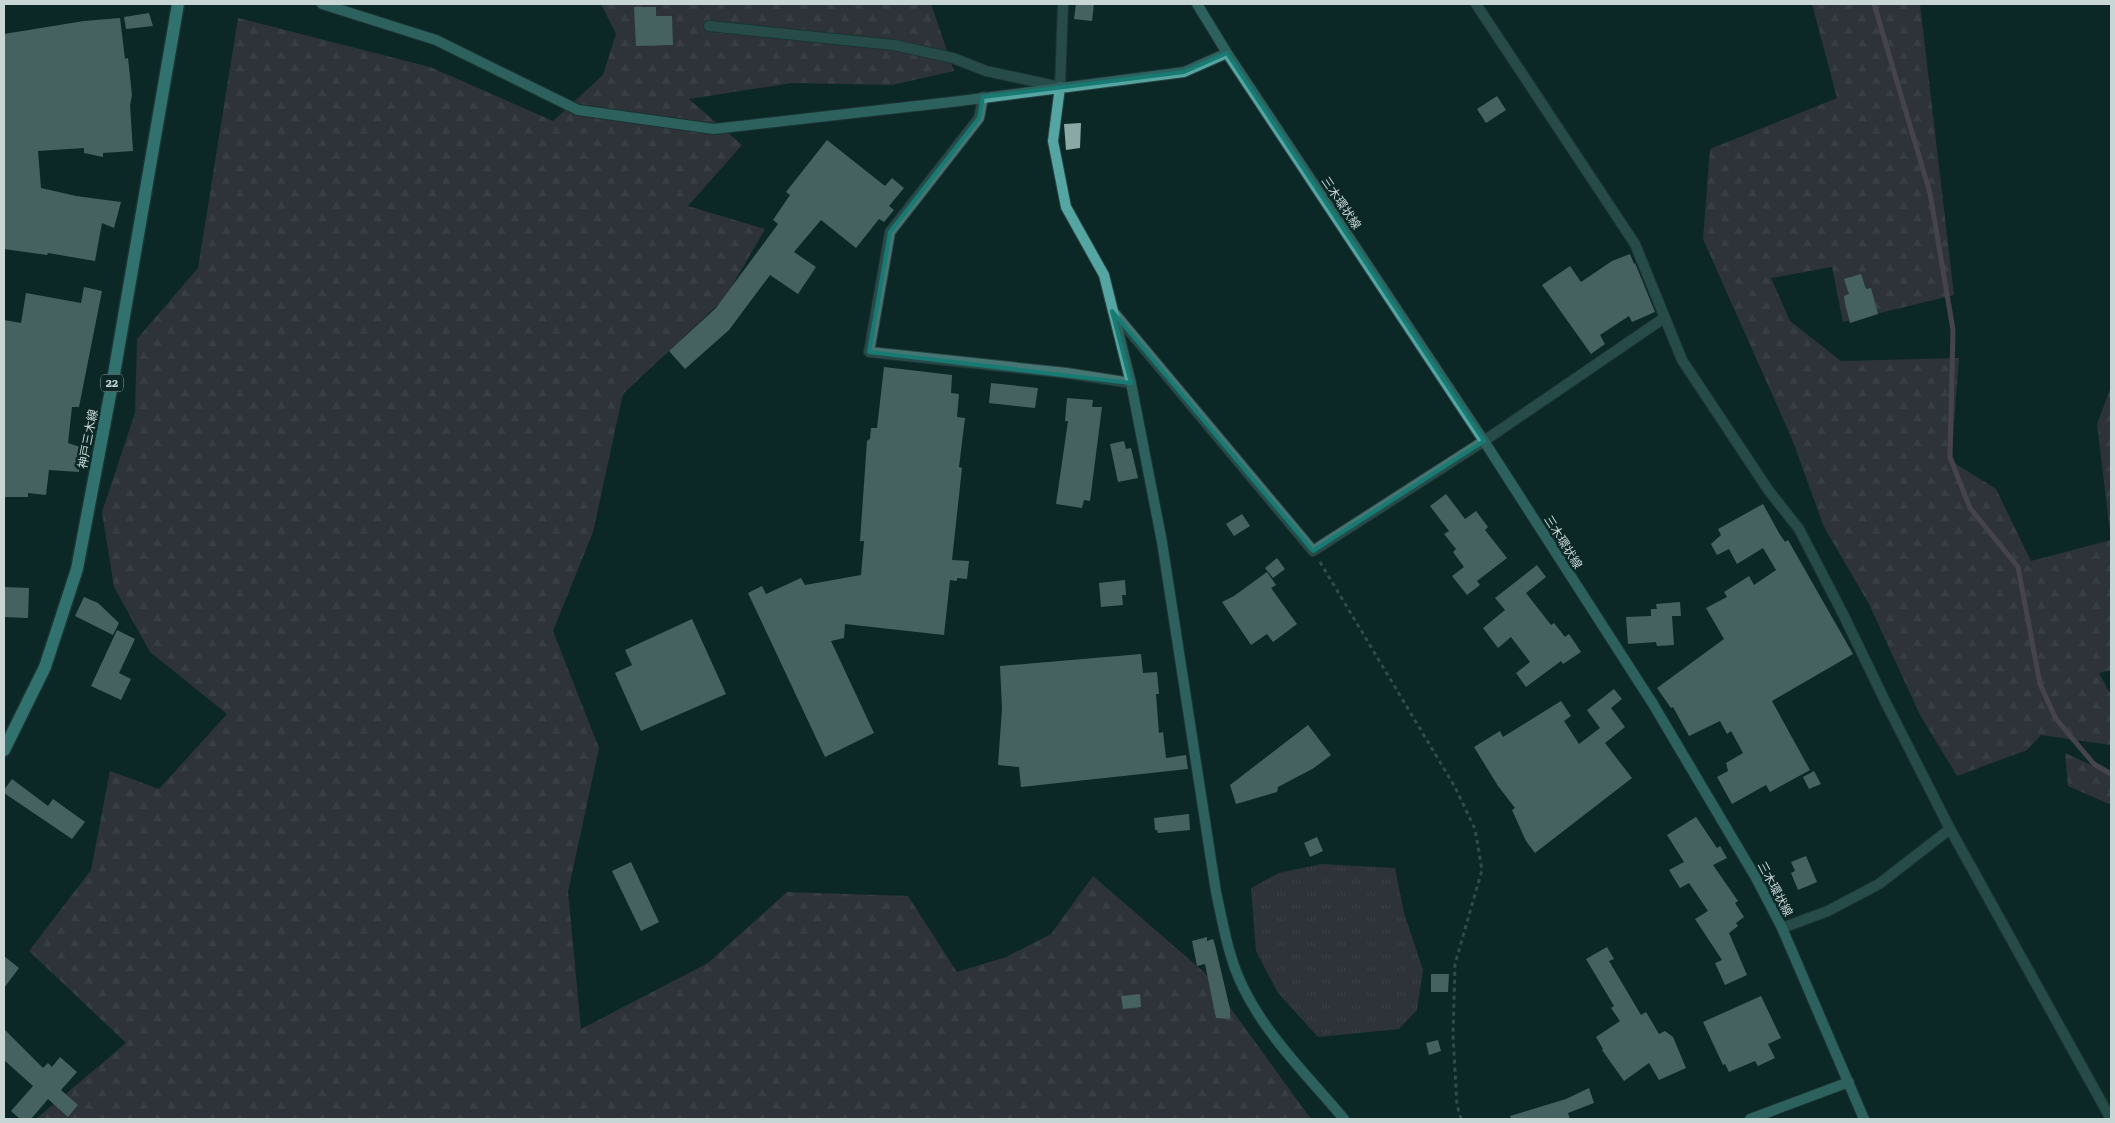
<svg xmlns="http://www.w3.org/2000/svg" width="2115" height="1123" viewBox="0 0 2115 1123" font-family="'Roboto Serif','Noto Sans JP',serif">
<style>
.forest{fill:url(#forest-firs)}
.park{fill:url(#park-tufts)}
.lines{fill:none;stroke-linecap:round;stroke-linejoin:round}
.stream{stroke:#89647b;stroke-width:5}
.building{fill:#8aa8a6}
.street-casing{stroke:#2a4442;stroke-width:12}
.secondary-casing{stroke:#2a4442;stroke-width:12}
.primary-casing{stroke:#2a4442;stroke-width:15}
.path{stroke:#607675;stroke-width:3;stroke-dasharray:4 4;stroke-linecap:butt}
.street{stroke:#467673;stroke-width:10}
.secondary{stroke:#55a6a2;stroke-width:10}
.primary{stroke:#5ecbc6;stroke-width:12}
.marked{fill:none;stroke:#187b73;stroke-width:4;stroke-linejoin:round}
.labels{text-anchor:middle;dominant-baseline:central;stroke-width:5;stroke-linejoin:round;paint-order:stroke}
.shield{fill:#0c2826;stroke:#90a2a1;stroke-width:1}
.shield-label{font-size:11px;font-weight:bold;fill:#c8d7d6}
.street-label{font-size:12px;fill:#c8d7d6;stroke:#0c2826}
</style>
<defs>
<pattern id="forest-firs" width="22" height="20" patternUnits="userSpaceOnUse" patternTransform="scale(1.25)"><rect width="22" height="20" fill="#56414e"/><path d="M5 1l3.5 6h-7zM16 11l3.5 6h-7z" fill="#6d5c67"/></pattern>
<pattern id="park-tufts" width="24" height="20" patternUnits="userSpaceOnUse" patternTransform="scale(1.25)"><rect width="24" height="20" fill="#56414e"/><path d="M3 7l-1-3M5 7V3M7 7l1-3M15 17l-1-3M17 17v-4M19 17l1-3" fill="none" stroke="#6d5c67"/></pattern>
</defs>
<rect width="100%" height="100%" fill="#0c2826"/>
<!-- forest -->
<path class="forest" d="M601 4H931L954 71 892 85 792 83 689 99 742 145 688 206 765 229 725 298 623 394 593 532 553 631 599 748 568 892 581 1029 708 963 787 892 908 896 957 972 1006 957 1051 934 1093 876 1205 973 1311 1119H36L126 1043 29 951 91 870 110 771 159 789 227 714 150 652 114 587 102 512 135 413 137 339 198 268 238 18 430 67 553 121 603 75 616 34Z
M1812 4H1920L1954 295 1843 322 1832 267 1771 278 1790 321 1841 361 1959 358 1951 461 1996 489 2031 561 2111 540 2097 424 2111 387V670L2099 673 2111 695V745L2041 735 2027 750 1957 776 1920 715 1869 604 1824 527 1792 439 1703 239 1710 149 1837 98Z
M2065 753 2111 774V805L2068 786Z"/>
<!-- park -->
<path class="park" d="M1321 864 1395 868 1404 913 1423 970 1417 1010 1399 1029 1318 1037 1278 993 1256 951 1251 888 1279 873Z"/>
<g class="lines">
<!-- stream -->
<path class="stream" d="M1874 4 1930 193 1953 330 1950 457 1970 508 2018 567 2040 684 2056 719 2094 764 2111 774"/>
</g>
<!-- building -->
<path class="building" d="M1076 4H1094L1092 21 1074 19Z
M634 7H656V16H672L673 45 636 46Z
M149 13 153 26 126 29 124 17Z
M120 18 125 59 128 58 132 95 130 105 133 151 103 153V157L84 153V148L38 151 41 188 76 196 121 202 114 228 102 223 95 261 48 253 47 255 4 249V34L84 21Z
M1497 96 1506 110 1486 123 1477 109Z
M1081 123 1080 148 1066 150 1064 124Z
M827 140 885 186 892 178 904 188 889 206 894 210 884 222 879 219 856 248 821 220 794 252 816 267 798 294 770 275 729 330 685 369 669 351 716 308 778 224 773 220 790 195 786 192Z
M1630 254 1634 264 1635 263 1655 312 1632 322 1629 316 1600 335 1605 344 1591 354 1542 285 1570 266 1581 282 1612 261Z
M1861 274 1866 289 1871 288 1878 314 1850 323 1845 303 1844 296 1849 294 1844 279Z
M84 287 102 291 79 407H72L68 443 80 447 79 472 49 470 46 495 28 493V497H4V320L21 323 26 293 81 303Z
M884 367 952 375 951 393 959 394 957 417 965 418 959 467 962 468 952 560 969 561 967 579 957 578V581L950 580 944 635 845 624 844 638 831 641 874 733 825 757 748 593 762 586 766 594 801 578 805 585 861 575 864 541H860L867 441 870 439 871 428H877Z
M991 383 1038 388 1035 408 989 403Z
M1067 398 1093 400 1092 407H1102L1090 501 1084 500 1082 508 1056 504 1068 421H1065Z
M1124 441 1126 449 1131 448 1138 478 1118 482 1110 444Z
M1446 494 1465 519 1476 511 1488 527 1485 530 1507 558 1477 581 1480 585 1467 595 1452 576 1464 567 1453 552 1456 549 1444 534 1449 531 1430 506Z
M1763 504 1779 533 1785 542 1788 540 1853 654 1772 701 1810 770 1770 792 1766 785 1732 804 1717 777 1728 771 1726 763 1743 753 1731 731 1727 734 1720 721 1689 736 1673 707 1671 708 1657 688 1724 639 1706 608 1727 597 1724 592 1749 576 1754 585 1776 570 1763 548 1737 564 1729 549 1717 555 1711 544 1721 535 1718 529Z
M1242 514 1250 526 1234 536 1226 524Z
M1277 558 1285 569 1273 578 1265 568Z
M1537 565 1546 577 1526 593 1551 625 1554 623 1565 637 1569 634 1581 652 1563 664 1561 661 1526 687 1516 673 1530 662 1511 637 1498 648 1483 628 1505 610 1495 598Z
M1267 572 1276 585 1271 588 1297 624 1273 642 1267 634 1251 645 1222 602 1234 596Z
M1125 580 1126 595H1122L1123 605 1101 607 1099 583Z
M4 587 29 588 28 618 4 617Z
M84 597 98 603 119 623 113 635 75 616Z
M1680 602 1681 616H1672L1674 645 1657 646 1656 642 1628 644 1626 617 1651 616V609H1657L1656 604Z
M692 619 726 694 641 731 615 673 632 665 625 650Z
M117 630 135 639 119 673 131 679 121 700 91 686Z
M1141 654 1143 673 1157 672 1159 694H1156L1159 733 1163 732 1166 758 1186 755 1188 769 1021 787 1019 767 998 765 1002 709 1000 666Z
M1614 689 1622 699 1611 708 1625 727 1605 743 1632 778 1535 853 1526 841 1512 810 1515 808 1498 786 1474 747 1500 731 1503 737 1561 701 1571 716 1564 721 1579 744 1600 728 1587 710Z
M1308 725 1331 755 1314 768 1278 787 1277 792 1236 804 1230 785Z
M1814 771 1821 784 1809 789 1803 777Z
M12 779 48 806 53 799 85 822 72 839 4 793V790Z
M1189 814 1190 830 1158 833 1157 830H1155L1154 818Z
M1696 817 1717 848 1720 846 1727 858 1713 865 1738 901 1735 903 1744 917 1736 923 1738 926 1729 933 1747 975 1725 985 1715 963 1722 960 1695 919 1708 911 1689 883 1680 888 1669 870 1684 862 1667 835Z
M1317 837 1323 851 1310 857 1304 843Z
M1806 856 1817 882 1798 890 1791 873 1795 871 1791 862Z
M631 862 659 922 641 931 612 871Z
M1207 937V941L1213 939 1215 945 1230 1009V1019L1216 1018 1205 964 1197 966 1192 941Z
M1607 947 1614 959 1609 961 1641 1015 1646 1012 1659 1034 1665 1031 1673 1037 1686 1068 1659 1080 1649 1063 1624 1081 1602 1050 1603 1049 1596 1037 1620 1021 1611 1008 1614 1006 1586 959Z
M4 956 19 968 4 988Z
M1431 974H1449L1448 992H1431Z
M1140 994 1141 1007 1123 1009 1121 996Z
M1761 996 1781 1038 1768 1044 1775 1058 1758 1066 1755 1061 1729 1072 1725 1064 1723 1065 1703 1022Z
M4 1029 43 1068 48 1063 52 1067 60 1057 77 1072 61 1090 78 1105 68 1117 48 1099 31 1119H20L11 1111 33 1086 4 1060Z
M1438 1040 1441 1051 1429 1055 1426 1043Z
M1589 1088 1594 1103 1568 1113 1570 1119H1511L1510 1116 1566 1099Z"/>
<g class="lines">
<!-- street casing -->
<g class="street-casing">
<path id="street" d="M1476 4 1635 244 1682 360 1769 491 1799 529 1844 616 1884 699 1950 829 2111 1119
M709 26 894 45 953 58 986 71 1060 87 1063 4
M983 97 979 118 890 232 869 352 1066 373 1131 383
M1115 314 1313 551 1484 441 1664 318
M1782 928 1828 911 1879 884 1950 829"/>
</g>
<!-- secondary casing -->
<g class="secondary-casing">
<path id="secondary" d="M322 4 436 40 578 110 714 129 960 101 1184 72 1227 53
M1197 4 1227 53 1484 441 1653 704 1756 878 1782 928 1864 1119
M1060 87 1053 141 1066 207 1104 275 1131 383 1162 542 1216 892C1223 923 1228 957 1243 987 1267 1037 1309 1077 1344 1119
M1750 1119 1849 1082"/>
</g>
<!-- primary casing -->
<g class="primary-casing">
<path id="primary" d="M4 750 45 667 77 569 114 374 178 4"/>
</g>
<!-- path -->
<path class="path" d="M1320 562 1455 787 1475 829 1482 870 1455 964 1453 1035 1457 1105 1461 1119"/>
<!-- street -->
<use href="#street" class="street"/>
<!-- secondary -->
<use href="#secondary" class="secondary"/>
<!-- primary -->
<use href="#primary" class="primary"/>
</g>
<!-- marked area -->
<path d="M0 0H2115V1123H0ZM1227 53 1484 441 1313 551 1112 311 1131 383 869 352 890 232 979 118 983 97 1184 72Z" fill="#0c2826" fill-opacity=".55" fill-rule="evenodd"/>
<path class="marked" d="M1227 53 1484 441 1313 551 1112 311 1131 383 869 352 890 232 979 118 983 97 1184 72Z"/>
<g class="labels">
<!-- shield labels -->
<rect class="shield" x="101" y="374.5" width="22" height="17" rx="4"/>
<g class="shield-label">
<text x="112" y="383">22</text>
</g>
<!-- street labels -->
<g class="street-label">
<text transform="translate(1341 203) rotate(56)">三木環状線</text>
<text transform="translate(88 439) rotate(-79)">神戸三木線</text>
<text transform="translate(1563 542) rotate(58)">三木環状線</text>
<text transform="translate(1775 889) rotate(62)">三木環状線</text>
</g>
</g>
<!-- border -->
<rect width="2115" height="1123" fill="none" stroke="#c8d7d6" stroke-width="10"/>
</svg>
